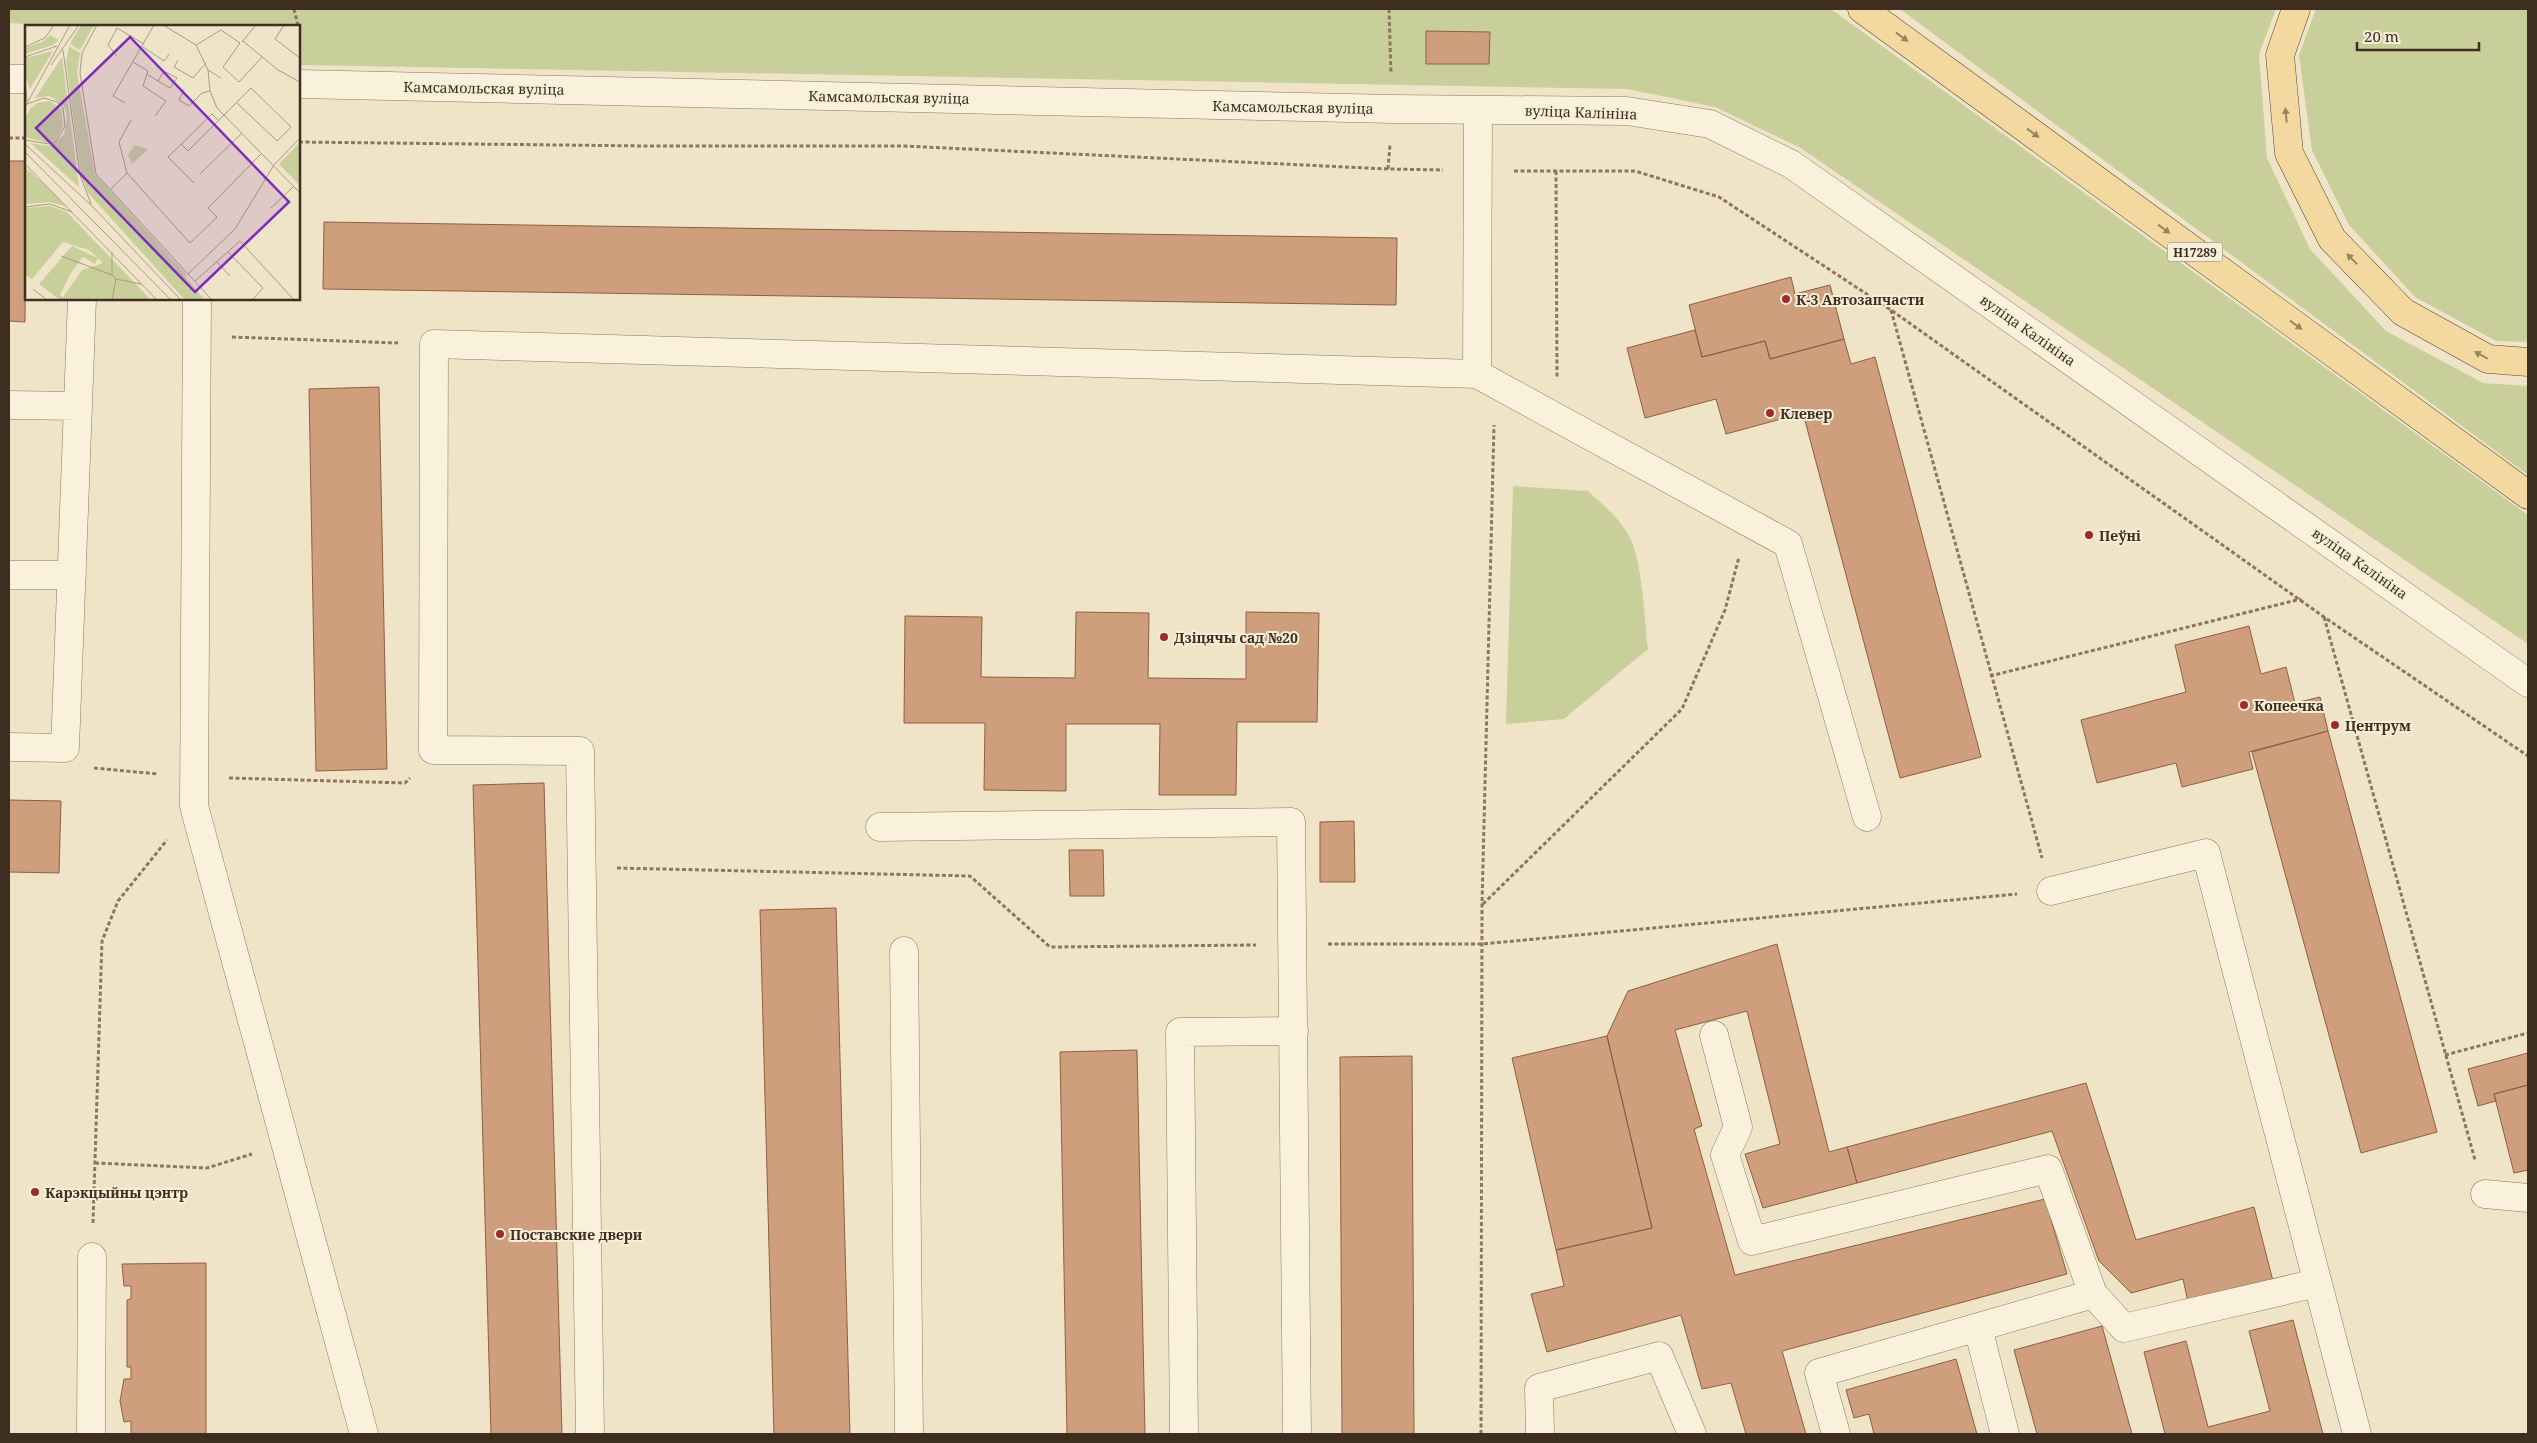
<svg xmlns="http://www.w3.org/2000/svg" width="2537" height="1443" viewBox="0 0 2537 1443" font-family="'Noto Serif',serif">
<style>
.green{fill:#c9cf9b}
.building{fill:#cf9f7d;stroke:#8d5f41}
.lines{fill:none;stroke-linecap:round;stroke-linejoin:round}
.minor-casing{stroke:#8d765c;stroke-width:29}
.major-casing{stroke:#5b4430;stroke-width:29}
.path{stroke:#8d765c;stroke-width:3;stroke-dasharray:4 2.5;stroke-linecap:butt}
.minor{stroke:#faf1dc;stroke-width:28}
.major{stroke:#f3d9a0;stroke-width:28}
.oneway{fill:#988460}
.poi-dot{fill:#9e2a2b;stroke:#f7eed8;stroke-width:2}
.labels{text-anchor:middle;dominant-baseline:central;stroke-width:4;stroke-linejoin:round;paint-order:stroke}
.shield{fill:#f7eed8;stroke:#756857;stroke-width:1}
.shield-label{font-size:12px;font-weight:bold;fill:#3d2e20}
.street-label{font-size:14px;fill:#3d2e20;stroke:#f7eed8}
.poi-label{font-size:14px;font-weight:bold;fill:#3d2e20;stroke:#f7eed8;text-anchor:start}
.inset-road{fill:none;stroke:#a89b85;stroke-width:1}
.view{fill:#7b2cbf;fill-opacity:0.15;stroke:#7b2cbf;stroke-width:2.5}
.inset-edge{fill:none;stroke:#3d2e20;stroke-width:2.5}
</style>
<rect width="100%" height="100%" fill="#f0e4c8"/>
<!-- green -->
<path class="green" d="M9 9H1831L2528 515V644L1799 147 1715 107 1627 89 299 65V26H58L9 23Z
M1900 9H2276L2259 54 2267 158 2310 249 2386 331 2483 383 2528 386V475Z
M2316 9H2528V342L2496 341 2415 297 2349 225 2312 150 2299 55Z
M1513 486 1588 491C1602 504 1618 517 1628 534 1643 559 1644 618 1648 649L1564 719 1506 724Z"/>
<!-- building -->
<path class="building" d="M1426 31 1490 32 1489 64H1426Z
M9 161H26L25 322 9 321Z
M324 222 1397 238 1396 305 323 289Z
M1791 277 1795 294 1830 285 1844 339 1770 359 1765 341 1702 357 1689 305Z
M1695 330 1702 357 1765 341 1770 359 1844 339 1851 364 1875 357 1981 757 1900 778 1803 413 1726 434 1716 399 1645 418 1627 348Z
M379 387 387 769 316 771 309 389Z
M1076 612 1149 613 1148 678 1246 679V612L1319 613 1317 722H1237L1236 795H1159L1160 724H1066V791L984 790 985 723H904L905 616 982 617 981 677 1075 678Z
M2249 626 2261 674 2286 667 2295 703 2320 697 2328 731 2249 752 2253 769 2182 787 2176 763 2097 783 2081 720 2186 692 2175 645Z
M2328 731 2437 1132 2361 1153 2252 752Z
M544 783 562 1434H491L473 785Z
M9 800 61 801 59 873 9 872Z
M1354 821 1355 882H1320V822Z
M1069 850H1103L1104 896H1070Z
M836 908 850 1434H774L760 910Z
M1777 944 1829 1152 1847 1147 1857 1183 1763 1208 1745 1154 1780 1144 1747 1011 1675 1030 1702 1126 1694 1129 1735 1275 2045 1199 2067 1274 1782 1351 1806 1434H1746L1731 1383 1702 1389 1681 1315 1547 1352 1531 1294 1564 1286 1556 1250 1652 1228 1607 1036 1628 991Z
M1607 1036 1652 1228 1556 1250 1512 1058Z
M1137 1050 1145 1434H1067L1060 1052Z
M2528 1053V1085L2494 1094 2496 1101 2478 1106 2468 1069Z
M1412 1056 1414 1434H1342L1340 1057Z
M2086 1083 2136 1240 2254 1207 2273 1281 2188 1302 2183 1279 2131 1293 2099 1261 2052 1131 1857 1183 1847 1147Z
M2528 1085V1170L2514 1173 2494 1094Z
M206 1263V1434H131V1421L124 1422 120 1401 124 1379H131V1367H127V1300L131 1299V1286H124L122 1264Z
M2293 1320 2323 1434H2165L2144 1352 2186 1341 2208 1427 2270 1411 2249 1331Z
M2102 1326 2132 1434H2037L2014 1350Z
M1956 1359 1977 1434H1874L1869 1414 1854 1418 1846 1390Z"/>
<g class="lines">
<!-- minor casing -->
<g class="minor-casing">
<path id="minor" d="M9 79H26
M299 84 1393 109 1627 111 1710 124 1791 164 2528 683
M197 299 194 806 364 1434
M1477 374 1478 110
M9 405 78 406
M9 575H72
M9 747 65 748 82 299
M880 827 1291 822 1297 1434
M2051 891 2206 853 2357 1434
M904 951 909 1434
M1714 1035 1738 1127 1725 1155 1752 1241 2048 1169 2093 1294 2124 1328 2317 1283
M2485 1194 2528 1198
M1978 1328 2005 1434
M91 1434 92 1257
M590 1434 580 751 433 750 434 344 1477 374 1788 544 1867 817
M1184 1434 1180 1032 1294 1031
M1540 1434 1539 1388 1659 1356 1692 1434
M1836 1434 1819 1373 2093 1294"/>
</g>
<!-- major casing -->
<g class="major-casing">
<path id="major" d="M1862 9 2528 495
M2296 9 2280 55 2289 153 2332 239 2403 312 2488 359 2528 362"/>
</g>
<!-- path -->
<path class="path" d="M294 9 298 26
M1389 9 1391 74
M299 28V33
M9 138H26
M299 142 646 146H904L1388 169 1443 170
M1388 169 1390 145
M1514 171H1635L1719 197 1891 310 2324 617 2528 756
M1556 171 1557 378
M1891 310 2042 858
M232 337 398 343
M2324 617 2475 1160
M1990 676 2301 599
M94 768 158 774
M229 778 405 783 410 778
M617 868 970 876 1050 947 1256 945
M1483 904 1682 709 1725 610 1739 557
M1328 944H1482L2017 894
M2445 1055 2528 1033
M95 1163 207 1168 252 1154
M93 1223 102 941 118 901 167 840
M1481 1434 1482 904 1494 425"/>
<!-- minor -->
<use href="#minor" class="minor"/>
<!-- major -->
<use href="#major" class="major"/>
</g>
<!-- one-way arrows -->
<defs><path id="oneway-solid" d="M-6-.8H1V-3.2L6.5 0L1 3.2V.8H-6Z" transform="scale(1.25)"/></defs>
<g class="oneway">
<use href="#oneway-solid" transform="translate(1902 37) rotate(36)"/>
<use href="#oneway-solid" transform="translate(2286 115) rotate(-95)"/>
<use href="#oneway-solid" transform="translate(2033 133) rotate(36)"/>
<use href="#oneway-solid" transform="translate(2164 229) rotate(36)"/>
<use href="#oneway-solid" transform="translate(2352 259) rotate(-134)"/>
<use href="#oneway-solid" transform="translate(2296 325) rotate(36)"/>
<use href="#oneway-solid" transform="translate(2481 355) rotate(-152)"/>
</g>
<!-- markers -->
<g class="poi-dot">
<circle cx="1786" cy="299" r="5"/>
<circle cx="1770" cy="413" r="5"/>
<circle cx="2089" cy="535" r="5"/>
<circle cx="1164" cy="637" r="5"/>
<circle cx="2244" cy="705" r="5"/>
<circle cx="2335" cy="725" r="5"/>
<circle cx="35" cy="1192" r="5"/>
<circle cx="500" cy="1234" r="5"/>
</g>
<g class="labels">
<!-- shield labels -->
<rect class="shield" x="2167.5" y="242.5" width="55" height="19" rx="4"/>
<g class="shield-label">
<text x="2195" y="252">Н17289</text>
</g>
<!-- street labels -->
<g class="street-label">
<text transform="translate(484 88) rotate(1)">Камсамольская вуліца</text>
<text transform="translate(889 97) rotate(1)">Камсамольская вуліца</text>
<text transform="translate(1293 107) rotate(1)">Камсамольская вуліца</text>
<text transform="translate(1581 112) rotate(2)">вуліца Калініна</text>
<text transform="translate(2028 330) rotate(35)">вуліца Калініна</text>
<text transform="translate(2360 563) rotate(35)">вуліца Калініна</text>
</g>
<!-- poi labels -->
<g class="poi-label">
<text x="1796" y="299">К-3 Автозапчасти</text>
<text x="1780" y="413">Клевер</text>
<text x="2099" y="535">Пеўні</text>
<text x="1174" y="637">Дзіцячы сад №20</text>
<text x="2254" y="705">Копеечка</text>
<text x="2345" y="725">Центрум</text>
<text x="45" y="1192">Карэкцыйны цэнтр</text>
<text x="510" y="1234">Поставские двери</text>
</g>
</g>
<!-- overview -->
<g transform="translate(25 25)">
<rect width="275" height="275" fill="#f0e4c8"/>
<path d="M56 0H69L55 25 45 19ZM25 10 34 15 28 20 0 29V23L17 17ZM44 21 55 28 52 48 70 149 162 250 160 252 180 275H160L63 168 56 150 41 37ZM28 26 5 64 0 52V33ZM37 32 54 162 5 118 24 121 39 110 42 92 40 82 25 71 10 73ZM25 76 36 84 38 101 30 115 23 118 0 112V93L6 83 12 78ZM275 117V161L254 139ZM109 120 123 124 107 139 103 130ZM0 142 22 162 40 181 25 177 0 179ZM25 181 42 187 126 275H35L14 259 47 221 73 233 64 225 38 217 7 254 0 250V183ZM58 232 70 239 73 233 78 238 57 245 38 272 35 270 46 248Z" fill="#c9cf9b" fill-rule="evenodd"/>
<path class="inset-road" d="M72 0 57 28 55 48 71 149 187 275M138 0 171 20 183 45 185 66 192 83 275 168M259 0 250 14 275 33M218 16 253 45 275 57M217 17 231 0M171 20 196 5 215 18 198 42 214 57 237 32M0 22 20 13 29 0M118 22 139 36 144 29M38 25 55 150 66 179M92 31 83 20 92 3 119 19M0 32 32 21M153 35 149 42 168 53 181 38M108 37 123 46 118 61 141 76 130 91M26 40 54 0M183 45 196 53M123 50 145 63 152 53 139 46 133 56M0 55 2 76M159 65 154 75 164 81 177 68 185 66M100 78 88 71 129 0M0 82 45 0M106 95 94 117 102 148 165 218 192 192 183 183 237 128M0 115 24 119 31 116 40 101 38 83 32 77 19 73 2 79M0 119 68 182 156 275M156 119 163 126 226 63 266 102 252 116 212 78M0 127 146 275M0 139 132 275M175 149 217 108M169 158 143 132 187 89 194 96M85 165 102 148M0 182 25 179 47 187M246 183 269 161M203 227 238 263 227 275M36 231 87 250 91 254 87 275M192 237 205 251M163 249 210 204 249 140 275 113M87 250V227M91 254 116 259M170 256 215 216 269 275M8 264 22 275"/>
<path class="view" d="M105 12 264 177 170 267 11 103Z"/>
<rect width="275" height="275" class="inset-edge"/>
</g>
<!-- border -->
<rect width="2537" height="1443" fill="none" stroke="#3d2e20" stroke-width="20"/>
<!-- scale -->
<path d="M2357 42v8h122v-8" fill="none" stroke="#3d2e20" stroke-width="2.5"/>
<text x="2364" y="42" font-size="15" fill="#3d2e20" stroke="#f7eed8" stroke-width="4" paint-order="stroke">20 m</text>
</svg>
